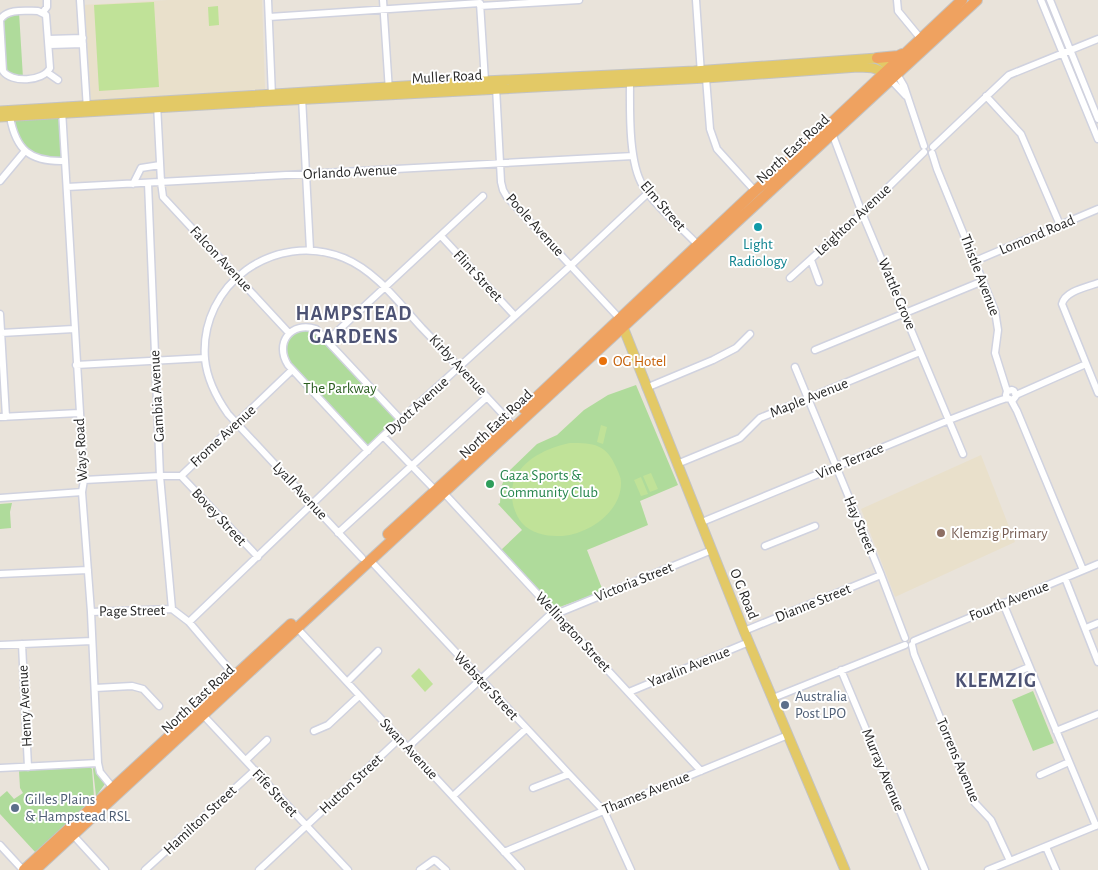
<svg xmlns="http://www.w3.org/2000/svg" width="1098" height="870" viewBox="0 0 1098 870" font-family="'Alegreya Sans',sans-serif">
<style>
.education{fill:#e9e0cb}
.green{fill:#afdb9b}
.pitch{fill:#c0e298}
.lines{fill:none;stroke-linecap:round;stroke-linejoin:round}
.minor-casing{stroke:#d0d2df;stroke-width:9}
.major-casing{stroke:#c3c3c3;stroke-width:11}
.highway-casing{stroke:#c3c3c3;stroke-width:12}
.minor{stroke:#fff;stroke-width:6}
.major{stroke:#e3c966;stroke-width:9}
.highway{stroke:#efa260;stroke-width:10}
.culture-dot{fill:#0f9aa8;stroke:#fff;stroke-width:2}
.food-dot{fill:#e8710a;stroke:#fff;stroke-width:2}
.leisure-dot{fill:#2e9e5b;stroke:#fff;stroke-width:2}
.education-dot{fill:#8d6e63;stroke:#fff;stroke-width:2}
.service-dot{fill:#5c6f8a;stroke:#fff;stroke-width:2}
.labels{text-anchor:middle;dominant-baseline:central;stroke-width:4;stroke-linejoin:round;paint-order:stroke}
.street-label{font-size:15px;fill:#282828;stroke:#fff}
.culture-label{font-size:15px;fill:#0d838f;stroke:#fff}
.food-label{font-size:15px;fill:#c56008;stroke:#fff;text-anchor:start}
.park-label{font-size:15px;fill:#2a5d20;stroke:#fff}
.leisure-label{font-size:15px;fill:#27864d;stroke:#fff;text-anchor:start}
.education-label{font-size:15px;fill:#785e54;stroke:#fff;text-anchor:start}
.service-label{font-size:15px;fill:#4e5e75;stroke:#fff;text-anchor:start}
.district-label{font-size:20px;font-weight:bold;letter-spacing:1px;fill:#4d5374;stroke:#fff}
</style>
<rect width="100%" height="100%" fill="#e9e3da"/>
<!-- education -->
<path class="education" d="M168 0H262L265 89 90 101 82 5Z
M981 455 1015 542 895 597 861 509Z"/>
<!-- green -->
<path class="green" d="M19 12 23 78 6 76 3 15Z
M62 114 64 161H50L25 151 10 117Z
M304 327 320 332 401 420 367 451 287 363 283 352 289 333Z
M636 385 678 485 640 501 648 525 587 550 603 591 557 608 551 605 501 550 522 530 498 504 500 503 501 487 507 473 537 444 557 435 584 410 608 395Z
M12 503 10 512 11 528 0 529V504Z
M1033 691 1054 743 1033 751 1012 700Z
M90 767 92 769 94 797 36 853 0 814V797L7 791 14 799 23 793 20 788 19 771Z
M94 767 105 784 96 796 93 769Z"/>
<!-- pitch -->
<path class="pitch" d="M154 2 159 87 99 91 94 5Z
M218 6 219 25 209 26 208 7Z
M601 425 607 427 603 444 597 442Z
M570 443C594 443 606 444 616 467 618 472 621 477 621 482 622 513 585 537 557 536 545 536 531 533 522 523 511 510 508 487 518 473 529 456 551 447 570 443Z
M651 473 658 489 650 492 643 476Z
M641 477 648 494 641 496 634 480Z
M419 668 433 684 425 692 411 676Z"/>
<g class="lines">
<!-- minor casing -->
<g class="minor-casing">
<path id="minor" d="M80 0 87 109
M268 0 272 96
M383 0 389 91
M696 0 701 74
M897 0 898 11 921 39
M1041 0 1098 139
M1050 0 1098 119
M480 3 485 81
M480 6 579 0
M38 11 46 15 50 68C43 82 11 83 3 71L0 20C7 8 26 11 38 11Z
M43 12 47 7V0
M269 17 480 3
M48 39 83 38
M49 45 83 44
M48 73 58 80
M897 74 904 86 924 146
M706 78 710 129 717 149 755 191
M630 80C630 108 628 162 643 186 655 206 681 227 698 245
M891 80 906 96
M496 87 501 182 503 190 507 197 620 319
M986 96 1021 134 1060 225
M302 97 310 250
M157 104 161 182 163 197 289 333
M62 110 84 480 82 492 91 612 98 763 100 772 113 788
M10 117C16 150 30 162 64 161
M832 133 862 213 963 454
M933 147 1009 75 1098 39
M932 153 937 169 995 311 998 330 995 353 1007 391
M0 181 25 151
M148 183 160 476 172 609
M133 184 141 168 160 165
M67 187 633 156
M441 236 515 316
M811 260 819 282
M975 261 1098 209
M790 278 862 213 924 152
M1098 283C1087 287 1065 291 1062 304L1098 393
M0 314 6 417
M1 333 74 329
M328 340 483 196
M815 350 983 281
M76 365 205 358
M795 367 881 575 905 638
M646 388 713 360 736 348 750 334
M1016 395 1086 364
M1011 400 1017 411 1083 570
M0 417 79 413
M383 436 435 490
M368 451 288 365C274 343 291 321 316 329L401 420
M677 464 740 438 760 418 920 352
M181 476 258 557
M84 480 160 476H181L292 370
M444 493 701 771
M0 498 82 492
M702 522 949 420 998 401 1007 398 1013 400 1016 396 1014 391 1012 390 1007 391 1006 395 1007 398
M338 533 487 397
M765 546 815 526
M362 558 228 414C216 397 207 379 205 359 199 284 275 230 344 258 376 271 399 303 422 328 452 359 481 391 510 422
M370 560 569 774 604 811 631 870
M0 574 88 570
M1065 578 1098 662
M1003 603 1096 826
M91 612 172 609 189 622 234 675
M556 614 712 550
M189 622 383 436 567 269 648 193
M297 628 521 870
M1086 628 1098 623
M744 631 881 575
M914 641 1098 564
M22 644 28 767
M0 645 92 641
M912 645 914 654 975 803 991 820 1010 861
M841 670 925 870
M999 680 1029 667
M347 682 378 651
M95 688 132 686 143 689 159 706
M629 692 749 642
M773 698 905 645
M203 715 348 870
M314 731 328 725 359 696
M1056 731 1098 714
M407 748 554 611
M246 760 267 740
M0 768 98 763
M1040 775 1069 762
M533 788 569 774
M453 796 526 729
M73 835 105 870
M0 845 23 870
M1046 847 1056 870
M504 852 788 735
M145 870 255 770
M259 870 399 739
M420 870 434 860 436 861 446 870
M988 870 1098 825"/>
</g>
<!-- major casing -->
<g class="major-casing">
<path id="major" d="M0 111 485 81 694 71 877 58 891 67
M0 117 272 101 706 78 858 67C872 67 880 68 889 78
M623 327 744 631 845 870"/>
</g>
<!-- highway casing -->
<g class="highway-casing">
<path id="highway" d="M877 58 898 56 902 54
M524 409 755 191 827 127 962 0
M388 534 508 424
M24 870 291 624
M35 870 977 0"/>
</g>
<!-- minor -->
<use href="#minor" class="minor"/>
<!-- major -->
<use href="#major" class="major"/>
<!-- highway -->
<use href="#highway" class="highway"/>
</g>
<!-- markers -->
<circle class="culture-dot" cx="758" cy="227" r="5"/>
<circle class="food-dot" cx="603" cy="361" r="5"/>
<circle class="leisure-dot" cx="490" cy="484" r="5"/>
<circle class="education-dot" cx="941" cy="533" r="5"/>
<g class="service-dot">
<circle cx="785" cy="705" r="5"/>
<circle cx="15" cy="808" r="5"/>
</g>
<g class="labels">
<!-- street labels -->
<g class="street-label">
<text transform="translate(447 77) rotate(-3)">Muller Road</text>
<text transform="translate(793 149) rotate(-43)">North East Road</text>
<text transform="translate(350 172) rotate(-3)">Orlando Avenue</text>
<text transform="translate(663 206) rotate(49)">Elm Street</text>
<text transform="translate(853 220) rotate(-43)">Leighton Avenue</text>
<text transform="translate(535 225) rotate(48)">Poole Avenue</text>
<text transform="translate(1037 235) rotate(-23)">Lomond Road</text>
<text transform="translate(221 259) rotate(47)">Falcon Avenue</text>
<text transform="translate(980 275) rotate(69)">Thistle Avenue</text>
<text transform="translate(478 276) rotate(47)">Flint Street</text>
<text transform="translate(897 294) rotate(67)">Wattle Grove</text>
<text transform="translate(458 365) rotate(47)">Kirby Avenue</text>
<text transform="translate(157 396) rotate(-93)">Gambia Avenue</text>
<text transform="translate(809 398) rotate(-22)">Maple Avenue</text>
<text transform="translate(417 406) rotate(-42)">Dyott Avenue</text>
<text transform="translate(496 424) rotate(-43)">North East Road</text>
<text transform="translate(223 436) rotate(-43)">Frome Avenue</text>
<text transform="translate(81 450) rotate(-93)">Ways Road</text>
<text transform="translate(850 461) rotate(-23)">Vine Terrace</text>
<text transform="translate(300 491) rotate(47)">Lyall Avenue</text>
<text transform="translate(219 517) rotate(47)">Bovey Street</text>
<text transform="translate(860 525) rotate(67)">Hay Street</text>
<text transform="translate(634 582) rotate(-22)">Victoria Street</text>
<text transform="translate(744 594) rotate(68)">O G Road</text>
<text transform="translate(1009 601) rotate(-22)">Fourth Avenue</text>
<text transform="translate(813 603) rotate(-22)">Dianne Street</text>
<text transform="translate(132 611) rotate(-1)">Page Street</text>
<text transform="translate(573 632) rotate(47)">Wellington Street</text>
<text transform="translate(689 667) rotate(-22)">Yaralin Avenue</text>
<text transform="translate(486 686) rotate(47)">Webster Street</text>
<text transform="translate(198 699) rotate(-43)">North East Road</text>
<text transform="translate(25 706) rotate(-93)">Henry Avenue</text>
<text transform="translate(409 749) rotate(47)">Swan Avenue</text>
<text transform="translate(958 760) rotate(67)">Torrens Avenue</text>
<text transform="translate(883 770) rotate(67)">Murray Avenue</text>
<text transform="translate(351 784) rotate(-43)">Hutton Street</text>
<text transform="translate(275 793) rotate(47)">Fife Street</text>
<text transform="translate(646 793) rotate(-22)">Thames Avenue</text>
<text transform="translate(200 820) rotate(-43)">Hamilton Street</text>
</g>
<!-- culture labels -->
<g class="culture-label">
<text x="758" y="244">Light<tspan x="758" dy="17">Radiology</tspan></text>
</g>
<!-- food labels -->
<g class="food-label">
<text x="613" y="361">OG Hotel</text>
</g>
<!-- park labels -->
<g class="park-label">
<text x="340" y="388">The Parkway</text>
</g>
<!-- leisure labels -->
<g class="leisure-label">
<text x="500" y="475">Gaza Sports &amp;<tspan x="500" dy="17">Community Club</tspan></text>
</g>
<!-- education labels -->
<g class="education-label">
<text x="951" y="533">Klemzig Primary</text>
</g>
<!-- service labels -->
<g class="service-label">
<text x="795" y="696">Australia<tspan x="795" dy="17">Post LPO</tspan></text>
<text x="25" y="799">Gilles Plains<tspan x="25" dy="17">&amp; Hampstead RSL</tspan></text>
</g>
<!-- district labels -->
<g class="district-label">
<text x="354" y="314">HAMPSTEAD<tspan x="354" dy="23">GARDENS</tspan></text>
<text x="996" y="681">KLEMZIG</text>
</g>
</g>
</svg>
